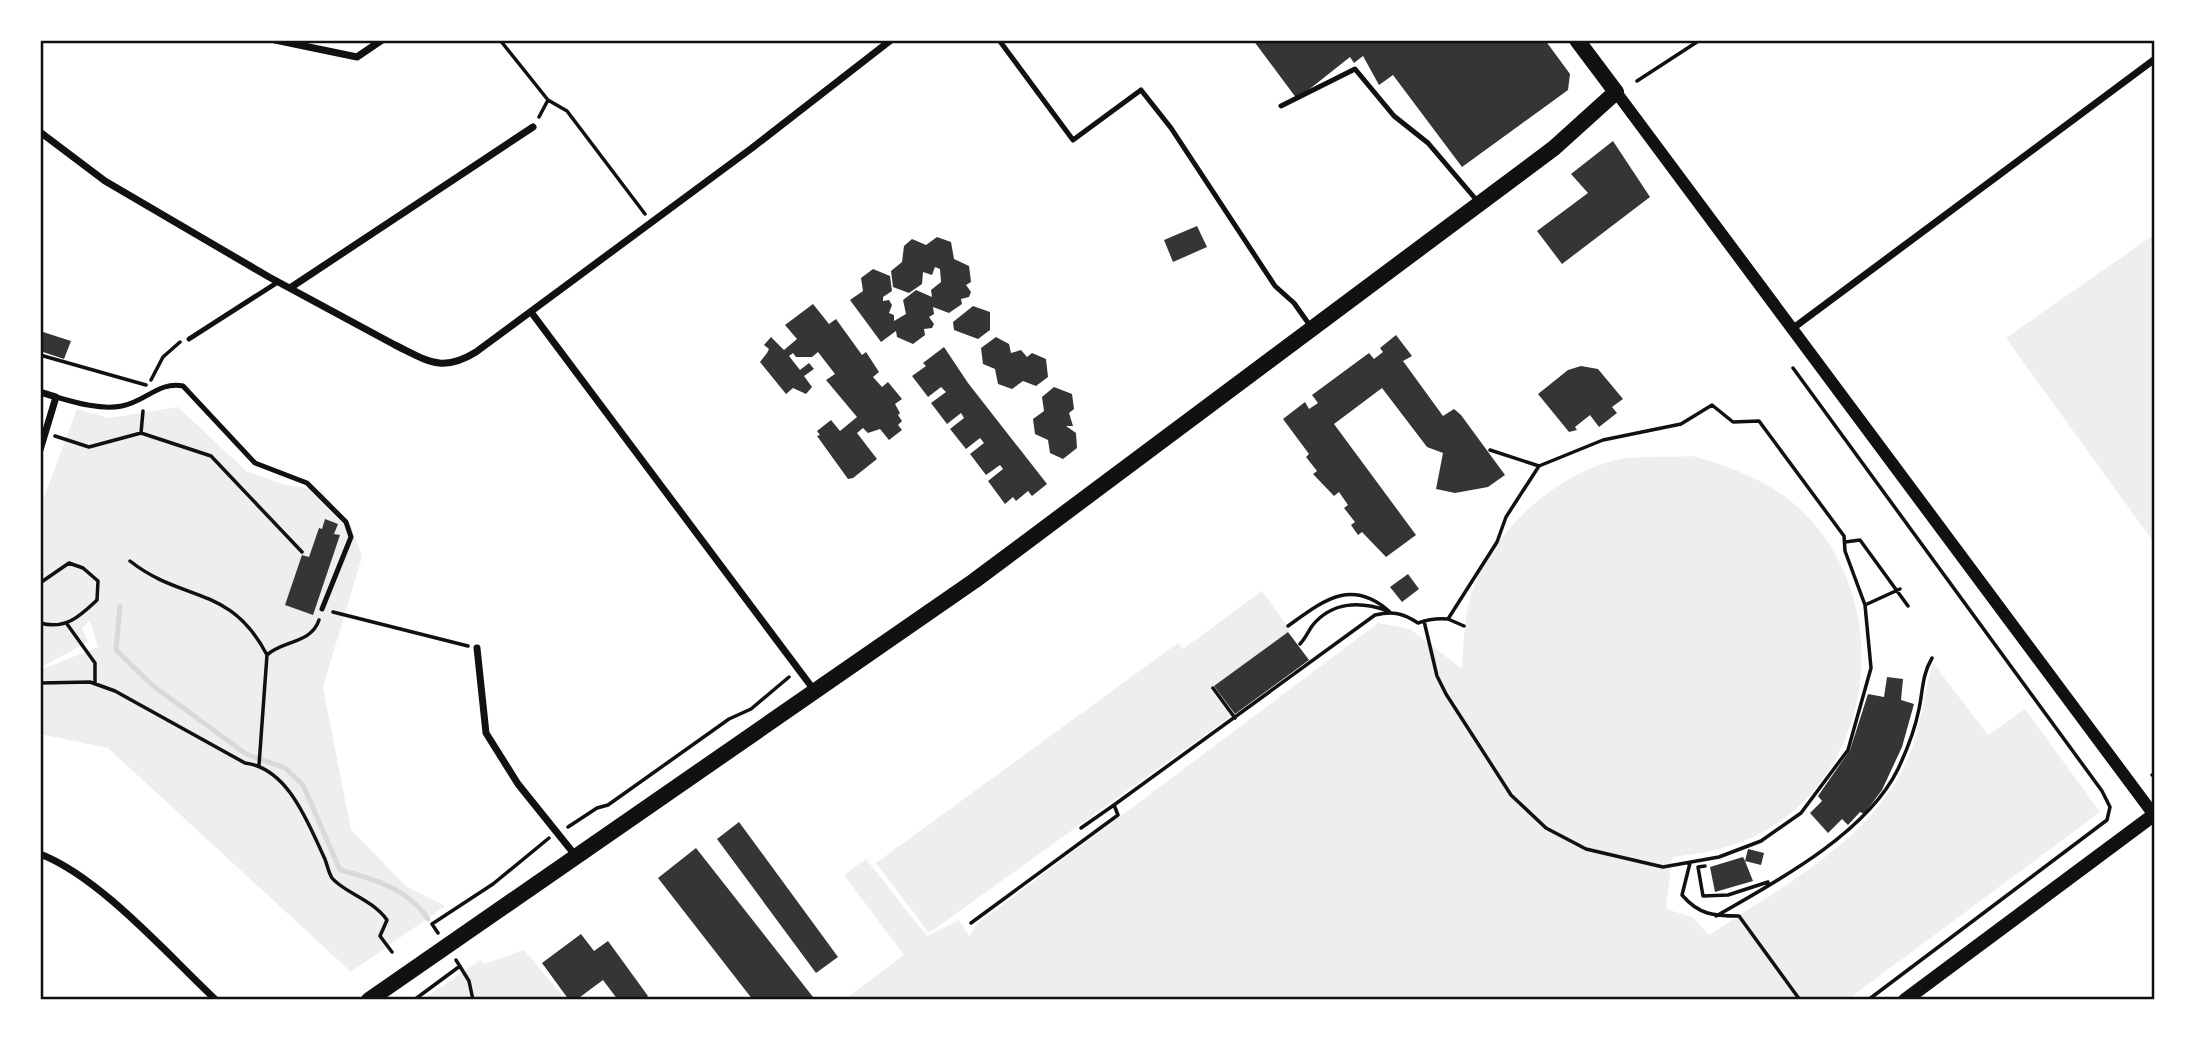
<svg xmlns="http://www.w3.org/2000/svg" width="2195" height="1040" viewBox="0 0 2195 1040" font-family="'Titillium Web',sans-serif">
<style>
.green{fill:#eee}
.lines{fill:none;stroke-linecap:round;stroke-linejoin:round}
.stream{stroke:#d9d9d9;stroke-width:5}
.building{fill:#353535}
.path{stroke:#111;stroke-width:3.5}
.service{stroke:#111;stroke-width:5}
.minor{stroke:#111;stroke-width:7}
.tertiary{stroke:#111;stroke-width:12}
.secondary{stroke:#111;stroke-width:14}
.primary{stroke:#111;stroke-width:16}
.neatline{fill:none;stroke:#111;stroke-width:2.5}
</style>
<rect width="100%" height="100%" fill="#fff"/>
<!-- green -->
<path class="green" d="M2155 234V544L2006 338Z
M178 407 246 471 285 485 320 489 352 528 362 557 323 687 351 830 407 887 445 906 351 972 108 748 40 734V670L98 647 90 620 82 628 88 642 40 668V508L77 409 109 418Z
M1692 456C1738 468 1784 487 1815 525 1895 620 1870 780 1755 836 1728 849 1701 854 1672 857L1666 909 1692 917 1709 935C1783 885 1872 842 1909 756 1922 726 1923 694 1933 663L1988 735 2025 709 2100 812 1847 1000H844L904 955 844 875 866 859 927 936 959 920 969 936 978 923 1378 623 1410 629 1462 669C1464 640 1464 611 1475 584 1496 528 1558 474 1616 460 1640 455 1667 458 1692 456Z
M1262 591 1290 630 1212 689 1231 716 929 933 876 863 1178 643 1183 649Z
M524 950 566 1000H422L481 960 484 964Z"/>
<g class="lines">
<!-- stream -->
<path class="stream" d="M120 606 116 650 152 685 246 754 285 768 303 785 340 870C373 878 409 890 428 919"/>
</g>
<!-- building -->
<path class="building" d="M1253 40H1545L1570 74 1568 90 1462 167 1393 75 1379 85 1363 56 1354 63 1350 57 1297 99Z
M1613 141 1650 197 1562 264 1537 231 1588 193 1571 174Z
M1197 226 1207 247 1173 262 1164 240Z
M937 237 951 242 954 259 969 266 971 282 966 285 971 292 969 297 961 299 962 304 949 313 933 307 934 314 929 317 934 324 932 328 924 329 925 335 913 344 897 337 896 331 881 342 850 300 863 291 861 278 873 269 890 276 892 291 883 297V301L889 300 892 305 889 313 894 315V321L906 314 903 300 916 290 932 297 931 290 941 282 940 269 935 267 932 275 923 272 922 284 909 293 893 287 891 271 902 262 904 246 912 239 926 245Z
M813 304 829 324 836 319 862 355 866 352 879 372 873 377 882 387 888 382 902 399 895 404 900 413 898 415 902 421 898 425 902 430 889 440 880 429 868 433 863 428 857 433 877 459 853 478 848 479 817 436 820 435 817 431 831 420 840 431 857 417 826 380 835 374 818 352 812 357H796L793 353 789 356 800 370 809 363 814 369 804 376 812 387 806 394 793 388 786 394 760 362 767 353 769 349 764 345 771 337 784 350 797 339 785 325Z
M973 306 990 312V330L978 339 954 330 953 322Z
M40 331 71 341 64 359 40 351Z
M1396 335 1412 356 1403 361 1443 416 1454 409 1461 415 1505 475 1488 487 1455 493 1436 489 1443 453 1427 447 1382 388 1334 424 1416 535 1386 557 1362 532 1358 535 1351 525 1355 522 1344 508 1348 505 1339 492 1334 496 1313 474 1317 471 1306 457 1309 454 1283 419 1305 402 1309 409 1318 403 1312 395 1369 353 1374 359 1383 352 1380 348Z
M996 337 1009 344 1011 353 1021 350 1027 357 1032 353 1046 359 1048 377 1036 386 1023 381 1012 389 998 384 995 369 983 364 981 348Z
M944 347 968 383 1047 484 1032 496 1028 491 1016 501 1013 497 1005 504 988 481 1003 469 1000 465 986 475 970 454 984 443 980 438 966 449 950 429 964 418 961 413 947 424 931 403 946 392 941 387 928 397 912 376 926 366 923 363Z
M1581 366 1598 369 1623 399 1612 407 1617 413 1599 427 1590 415 1575 427 1577 430 1569 432 1538 394 1568 370Z
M1054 387 1072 394 1074 409 1069 413 1073 426H1066L1076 433 1077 448 1063 459 1050 453 1048 440 1035 434 1033 419 1044 411 1042 397Z
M325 519 338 524 334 534 340 535 313 615 285 605 302 555 309 557 319 528 322 529Z
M1408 574 1419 589 1402 602 1390 587Z
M1288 632 1309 660 1235 714 1214 686Z
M1887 677 1903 679 1901 700 1914 704 1902 747 1882 790 1864 814 1860 812 1848 825 1842 819 1828 833 1810 813 1822 801 1818 796 1850 750 1868 694 1884 697Z
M739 822 838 957 816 973 717 839Z
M696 848 813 997 810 1000H753L658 878Z
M1748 849 1764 853 1761 865 1745 861 1753 881 1715 892 1710 867 1743 857 1745 861Z
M581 934 594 951 608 941 648 996 643 1000H618L603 980 576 1000H569L542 963Z"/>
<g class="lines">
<!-- path -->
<path class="path" d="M500 40 548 100 567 111 645 214
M1637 81 1700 40
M539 117 548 100
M40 355 146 385
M1793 368 2102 791 2110 807 2107 820 1868 1000
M151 380 163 357 180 342
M141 433 211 456 302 552
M55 436 89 447 141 433 143 411
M1490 450 1539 466
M1845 542 1860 540 1908 606
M130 561C183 603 230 584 267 655
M40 583 69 563 83 568 98 581 97 600C80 616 66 630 40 623
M1865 605 1900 589
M333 612 468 646
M1448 619 1464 626
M67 624 95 663V684
M1288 626C1323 601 1351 577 1390 612
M1300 644C1305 639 1308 632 1312 626 1332 601 1361 601 1388 611
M40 683 90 682 115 691 245 763C288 768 308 823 324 857 327 863 328 872 332 878 343 892 372 899 387 920L380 936 392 952
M1213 688 1235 718
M259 765 267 655C283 640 311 644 319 620
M2152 775H2155
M568 827 597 808 608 805 729 719 751 709 789 677
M1081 828 1114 805
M1690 863 1682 895C1699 915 1714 916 1739 916L1800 1000
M1705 866 1698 867 1703 896 1728 895 1768 882
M1716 916C1776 882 1867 833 1898 769 1907 750 1915 729 1919 709 1923 690 1922 675 1932 658
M971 923 1118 815 1114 805 1375 615C1393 611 1403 613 1418 623 1429 619 1437 618 1448 619L1497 542 1506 517 1539 466 1603 440 1681 424 1712 405 1733 422 1759 421 1844 536 1845 551 1865 605 1871 668 1848 750 1801 813 1761 841 1719 857 1663 867 1586 849 1546 828 1511 795 1446 694 1437 676 1424 621
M438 933 432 924 493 884 549 838
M456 960 469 981 473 1000
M414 1000 460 966"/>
<!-- service -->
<path class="service" d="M999 40 1073 140 1141 90 1171 128 1275 286 1294 303 1311 327
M1281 106 1355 69 1394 116 1428 143 1479 203
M189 339 278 282
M56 397C77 403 101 410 122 406 145 402 159 381 183 386L255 463 307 483 346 522 351 537 322 609"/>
<!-- minor -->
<path class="minor" d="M275 40 357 57 382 40
M40 132 105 181 269 277 395 345C428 361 442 373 476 352L752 148 891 40
M290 288 533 127
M531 312 814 690
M1792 329 2155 59
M40 392 56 397 40 450
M477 648 486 733 518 784 575 855
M40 854C100 877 168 955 216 1000"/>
<!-- tertiary -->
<path class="tertiary" d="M1616 92 2154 815"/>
<!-- secondary -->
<path class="secondary" d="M1905 1000 2155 814"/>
<!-- primary -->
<path class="primary" d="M369 1000 974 581 1554 148 1616 92 1577 40"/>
</g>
<!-- border -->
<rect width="2195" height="1040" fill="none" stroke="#ffffff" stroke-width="84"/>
<rect x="42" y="42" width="2111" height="956" class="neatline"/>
</svg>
